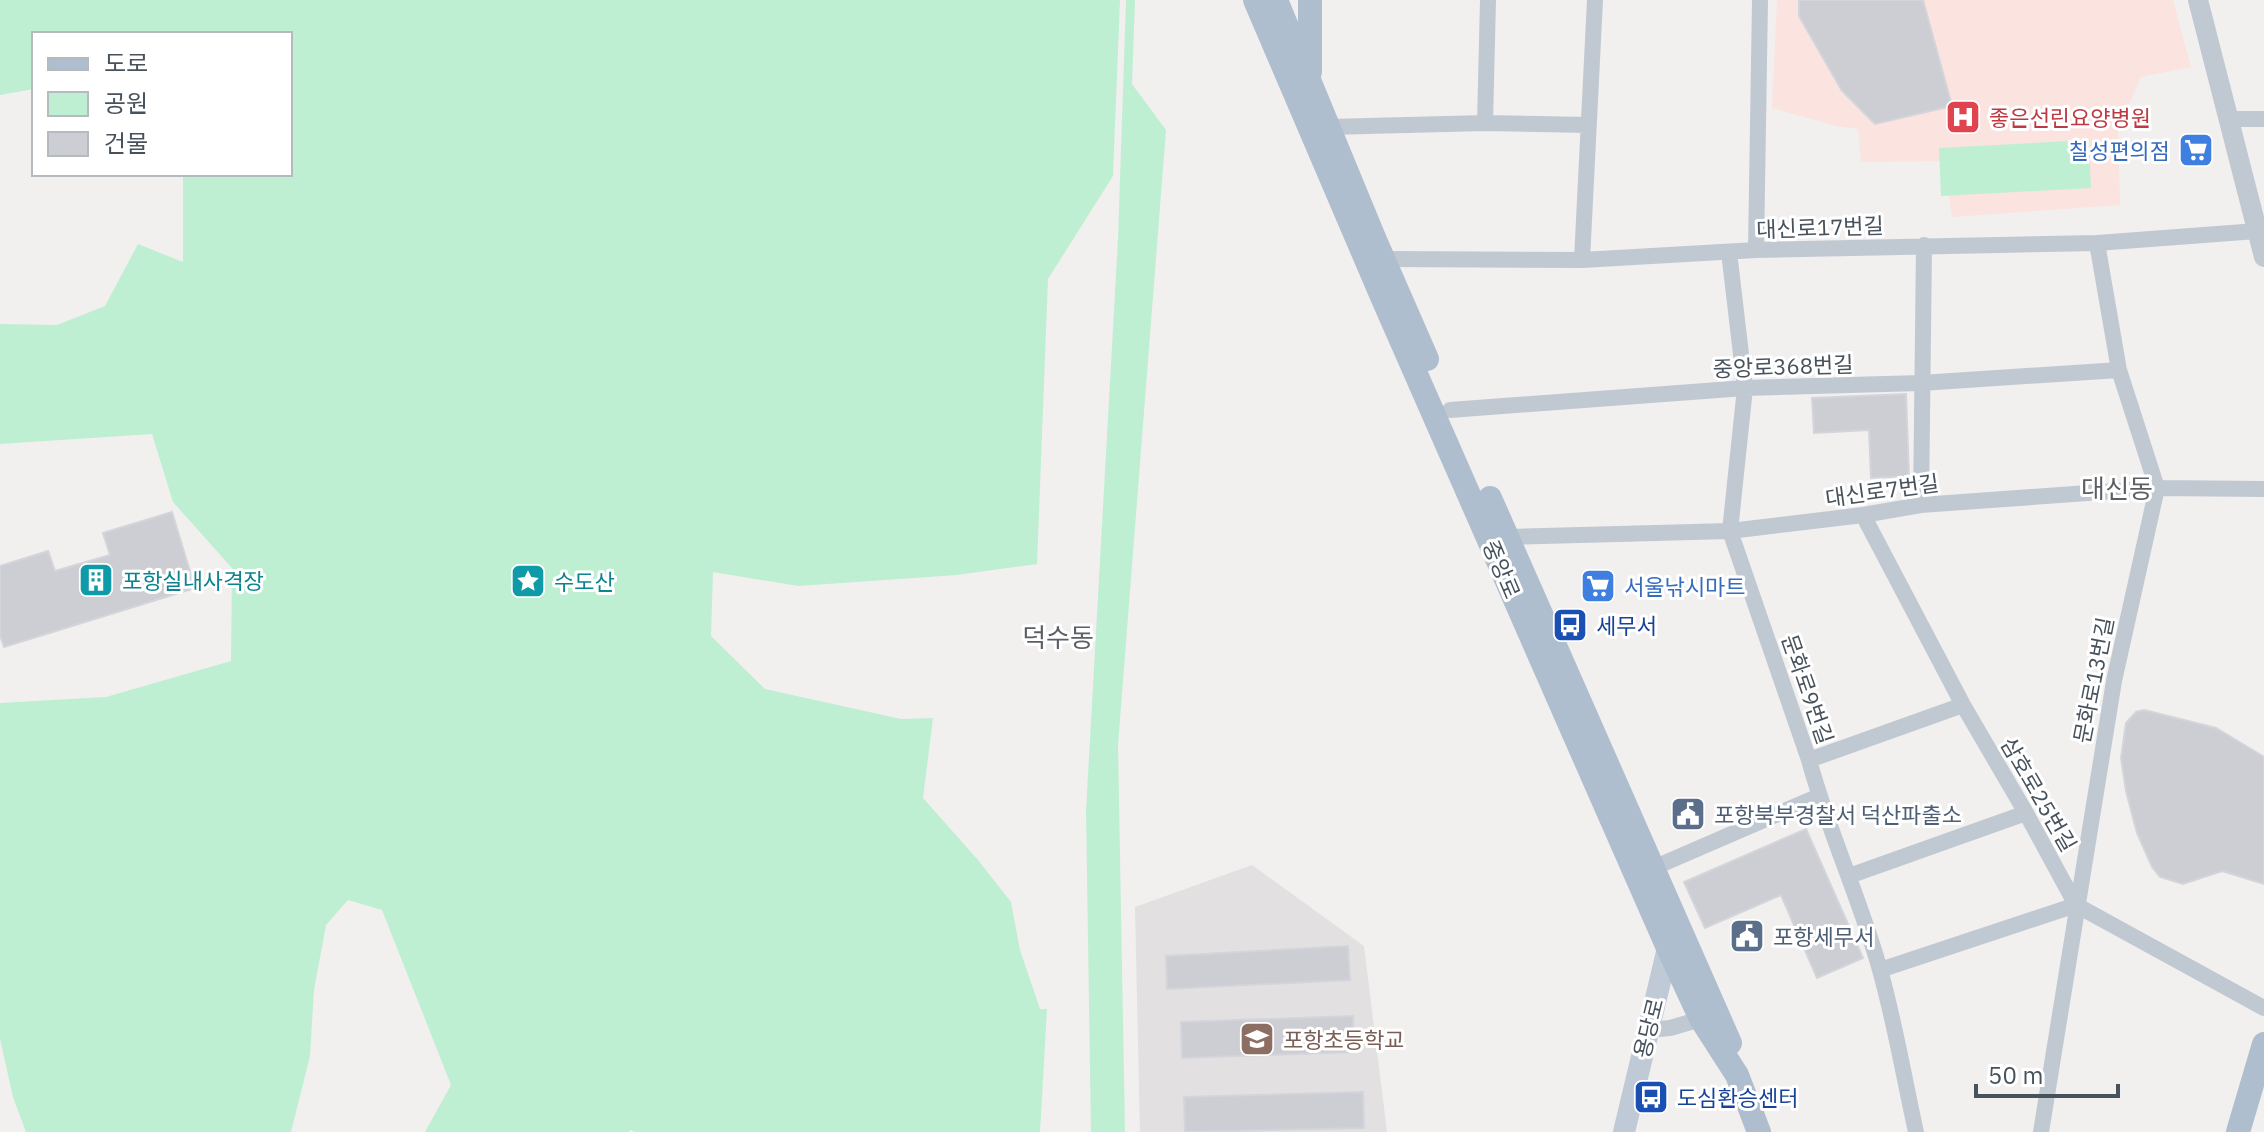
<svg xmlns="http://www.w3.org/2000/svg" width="2264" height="1132" viewBox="0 0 2264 1132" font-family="'IBM Plex Sans','Noto Sans KR',sans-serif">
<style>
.education{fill:#e3e0e1}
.medical{fill:#fbe3e0}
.green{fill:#beefd2}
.building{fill:#ccced4;stroke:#d3d5db;stroke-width:2}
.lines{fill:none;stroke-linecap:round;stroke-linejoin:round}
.minor{stroke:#c0c9d1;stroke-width:16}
.tertiary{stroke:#c0c9d1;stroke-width:20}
.secondary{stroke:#c0cad6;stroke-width:22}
.primary{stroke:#afbece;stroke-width:24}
.labels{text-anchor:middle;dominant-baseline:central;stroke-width:6;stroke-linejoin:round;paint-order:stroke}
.health-label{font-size:22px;fill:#be3a42;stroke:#fff;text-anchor:start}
.shop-label{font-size:22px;fill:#366cbe;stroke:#fff;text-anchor:end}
.street-label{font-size:22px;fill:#47525c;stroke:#fff}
.culture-label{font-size:22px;fill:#0d838f;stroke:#fff;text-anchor:start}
.transit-label{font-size:22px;fill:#164399;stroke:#fff;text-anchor:start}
.service-label{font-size:22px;fill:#4e5e75;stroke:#fff;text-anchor:start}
.education-label{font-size:22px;fill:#785e54;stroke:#fff;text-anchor:start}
.quarter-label{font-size:26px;fill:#5c5f64;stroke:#fff}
</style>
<rect width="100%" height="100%" fill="#f2efef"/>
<!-- education -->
<path class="education" d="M1252 865 1364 946 1387 1132H1140L1135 907Z"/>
<!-- medical -->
<path class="medical" d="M1777 0H2173L2191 67 2141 77 2118 130 2120 205 1952 217 1944 161 1861 162 1858 129 1836 126 1772 108Z"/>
<!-- green -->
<path class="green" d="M0 0H1120L1113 176 1048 279 1037 564 957 575 798 586 713 572 711 636 765 689 901 719 933 718 923 798 978 860 1011 902 1020 950 1040 1009H1047L1040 1132H635L631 1130 628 1132H425L451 1085 382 910 348 900 326 925 314 990 310 1056 291 1132H26L13 1097 0 1039V703L106 697 231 661 232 568 173 502 152 434 0 444V324L57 325 105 306 138 244 183 262V174H290V34H34V89L0 95Z
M1126 0H1135L1132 84 1166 130 1118 745 1125 1132H1091L1086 811 1118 239Z
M2089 140 2091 188 1941 196 1939 148Z"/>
<!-- building -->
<path class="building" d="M1799 0H1923L1952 106 1875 124 1842 91 1799 16Z
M1906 394 1909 476 1871 478 1869 430 1814 433 1812 398Z
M172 512 195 588 4 647 0 635V566L48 551 55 571 110 555 103 533Z
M2144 710 2216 728 2264 757V884L2222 871 2183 884 2160 877 2152 867 2137 833 2126 791 2121 758 2126 723 2136 712Z
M1806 829 1863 958 1817 978 1781 895 1705 928 1684 882Z
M1348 946 1350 980 1167 989 1166 956Z
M1353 1016 1354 1052 1182 1058 1181 1022Z
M1363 1092 1364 1128 1185 1132 1184 1097Z"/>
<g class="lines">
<!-- minor -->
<path class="minor" d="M2229 119H2264
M1485 123 1488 0
M1329 127 1485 123 1589 125
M1756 250 1760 0
M1729 252 1745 388 1730 531 1809 760C1828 831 1860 898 1880 970 1895 1023 1904 1078 1916 1132
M1384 259 1582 260 1756 250 2097 243 2257 231
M1582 260 1595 0
M1450 410 1745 388 1921 383 2119 370
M1921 505 1924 245
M1863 515 1963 705 2026 813 2076 905 2264 1008
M1507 537 1730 531 1863 515 1921 505 2157 488 2264 489
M1809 760 1963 705
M1653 868 1819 796
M1849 876 2026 813
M1880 970 2076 905
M1648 1030 1670 1028 1701 1019
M2041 1132 2114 681 2157 488 2119 370 2097 243"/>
<!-- tertiary -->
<path class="tertiary" d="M2198 0 2264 257"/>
<!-- secondary -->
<path class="secondary" d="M1624 1132 1668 948 1674 939"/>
<!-- primary -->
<path class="primary" d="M1255 0 1383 299 1668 948 1701 1019 1737 1075 1759 1132
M1276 0 1375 240 1427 359
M1310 72V0
M1490 498 1730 1043
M2238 1132 2264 1044"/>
</g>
<!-- icons -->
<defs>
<g id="hospital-square" transform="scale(1.8)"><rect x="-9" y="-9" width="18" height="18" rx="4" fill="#e0444e" stroke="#fff"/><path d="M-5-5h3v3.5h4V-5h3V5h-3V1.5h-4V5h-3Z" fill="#fff"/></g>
<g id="supermarket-square" transform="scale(1.8)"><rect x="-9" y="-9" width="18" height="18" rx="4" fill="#3f7fe0" stroke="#fff"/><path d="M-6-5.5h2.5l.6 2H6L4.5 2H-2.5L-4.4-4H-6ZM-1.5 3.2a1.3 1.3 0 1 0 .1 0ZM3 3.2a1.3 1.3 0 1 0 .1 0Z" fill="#fff"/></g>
<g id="building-square" transform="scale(1.8)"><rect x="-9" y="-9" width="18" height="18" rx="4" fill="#0f9aa8" stroke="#fff"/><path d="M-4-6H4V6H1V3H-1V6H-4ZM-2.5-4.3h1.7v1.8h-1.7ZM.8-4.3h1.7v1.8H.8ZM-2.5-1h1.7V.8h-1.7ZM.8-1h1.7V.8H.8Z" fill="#fff"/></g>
<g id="sight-square" transform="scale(1.8)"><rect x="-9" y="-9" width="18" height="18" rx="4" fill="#0f9aa8" stroke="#fff"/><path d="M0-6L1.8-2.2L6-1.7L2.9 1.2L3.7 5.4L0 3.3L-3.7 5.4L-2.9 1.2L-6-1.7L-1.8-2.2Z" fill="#fff"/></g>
<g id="bus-square" transform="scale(1.8)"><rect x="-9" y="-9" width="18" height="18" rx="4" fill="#1a4fb4" stroke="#fff"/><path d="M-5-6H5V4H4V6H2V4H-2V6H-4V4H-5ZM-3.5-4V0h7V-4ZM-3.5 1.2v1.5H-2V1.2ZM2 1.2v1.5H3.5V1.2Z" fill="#fff"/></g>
<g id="civic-square" transform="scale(1.8)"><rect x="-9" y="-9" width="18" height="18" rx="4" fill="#5c6f8a" stroke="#fff"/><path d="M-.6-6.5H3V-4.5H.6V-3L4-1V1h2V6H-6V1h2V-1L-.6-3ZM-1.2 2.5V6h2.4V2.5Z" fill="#fff"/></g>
<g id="school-square" transform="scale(1.8)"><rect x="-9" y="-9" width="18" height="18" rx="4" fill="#8d6e63" stroke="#fff"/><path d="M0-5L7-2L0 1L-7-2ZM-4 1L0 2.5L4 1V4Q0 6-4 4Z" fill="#fff"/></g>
</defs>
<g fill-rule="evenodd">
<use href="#hospital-square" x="1963" y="117"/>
<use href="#supermarket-square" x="2196" y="150"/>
<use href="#building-square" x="96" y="580"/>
<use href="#sight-square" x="528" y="581"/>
<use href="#supermarket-square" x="1598" y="586"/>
<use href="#bus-square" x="1570" y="625"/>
<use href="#civic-square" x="1688" y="814"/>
<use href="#civic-square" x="1747" y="936"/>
<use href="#school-square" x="1257" y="1039"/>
<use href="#bus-square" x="1651" y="1097"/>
</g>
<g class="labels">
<!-- health labels -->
<g class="health-label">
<text x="1989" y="117">좋은선린요양병원</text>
</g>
<!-- shop labels -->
<g class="shop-label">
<text x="2170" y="150">칠성편의점</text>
<text x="1624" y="586" text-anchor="start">서울낚시마트</text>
</g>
<!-- street labels -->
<g class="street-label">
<text transform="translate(1820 227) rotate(-2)">대신로17번길</text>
<text transform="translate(1783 366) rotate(-2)">중앙로368번길</text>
<text transform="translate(1882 490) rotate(-8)">대신로7번길</text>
<text transform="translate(1502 569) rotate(67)">중앙로</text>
<text transform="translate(2093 680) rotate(-79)">문화로13번길</text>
<text transform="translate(1808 689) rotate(71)">문화로9번길</text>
<text transform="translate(2039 794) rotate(60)">삼호로25번길</text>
<text transform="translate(1648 1028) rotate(-76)">용당로</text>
</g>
<!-- culture labels -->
<g class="culture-label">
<text x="122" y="580">포항실내사격장</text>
<text x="554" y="581">수도산</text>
</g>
<!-- transit labels -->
<g class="transit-label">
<text x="1596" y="625">세무서</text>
<text x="1677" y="1097">도심환승센터</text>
</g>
<!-- service labels -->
<g class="service-label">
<text x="1714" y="814">포항북부경찰서 덕산파출소</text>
<text x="1773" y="936">포항세무서</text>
</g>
<!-- education labels -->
<g class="education-label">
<text x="1283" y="1039">포항초등학교</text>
</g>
<!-- quarter labels -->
<g class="quarter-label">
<text x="2117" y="488">대신동</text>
<text x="1058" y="637">덕수동</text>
</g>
</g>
<!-- legend -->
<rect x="32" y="32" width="260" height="144" fill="#ffffff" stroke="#b5babe" stroke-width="2"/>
<rect x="48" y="58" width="40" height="12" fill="#afbece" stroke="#b5babe" stroke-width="2"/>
<text x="104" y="72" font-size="24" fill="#47525c">도로</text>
<rect x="48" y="92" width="40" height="24" fill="#beefd2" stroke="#b5babe" stroke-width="2"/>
<text x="104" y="112" font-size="24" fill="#47525c">공원</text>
<rect x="48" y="132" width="40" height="24" fill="#ccced4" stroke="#b5babe" stroke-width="2"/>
<text x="104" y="152" font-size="24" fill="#47525c">건물</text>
<!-- scale -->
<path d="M1976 1084v12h142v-12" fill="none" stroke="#47525c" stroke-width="4"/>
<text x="1988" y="1084" font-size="24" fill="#47525c" stroke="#ffffff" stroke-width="6" paint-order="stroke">50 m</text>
</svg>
